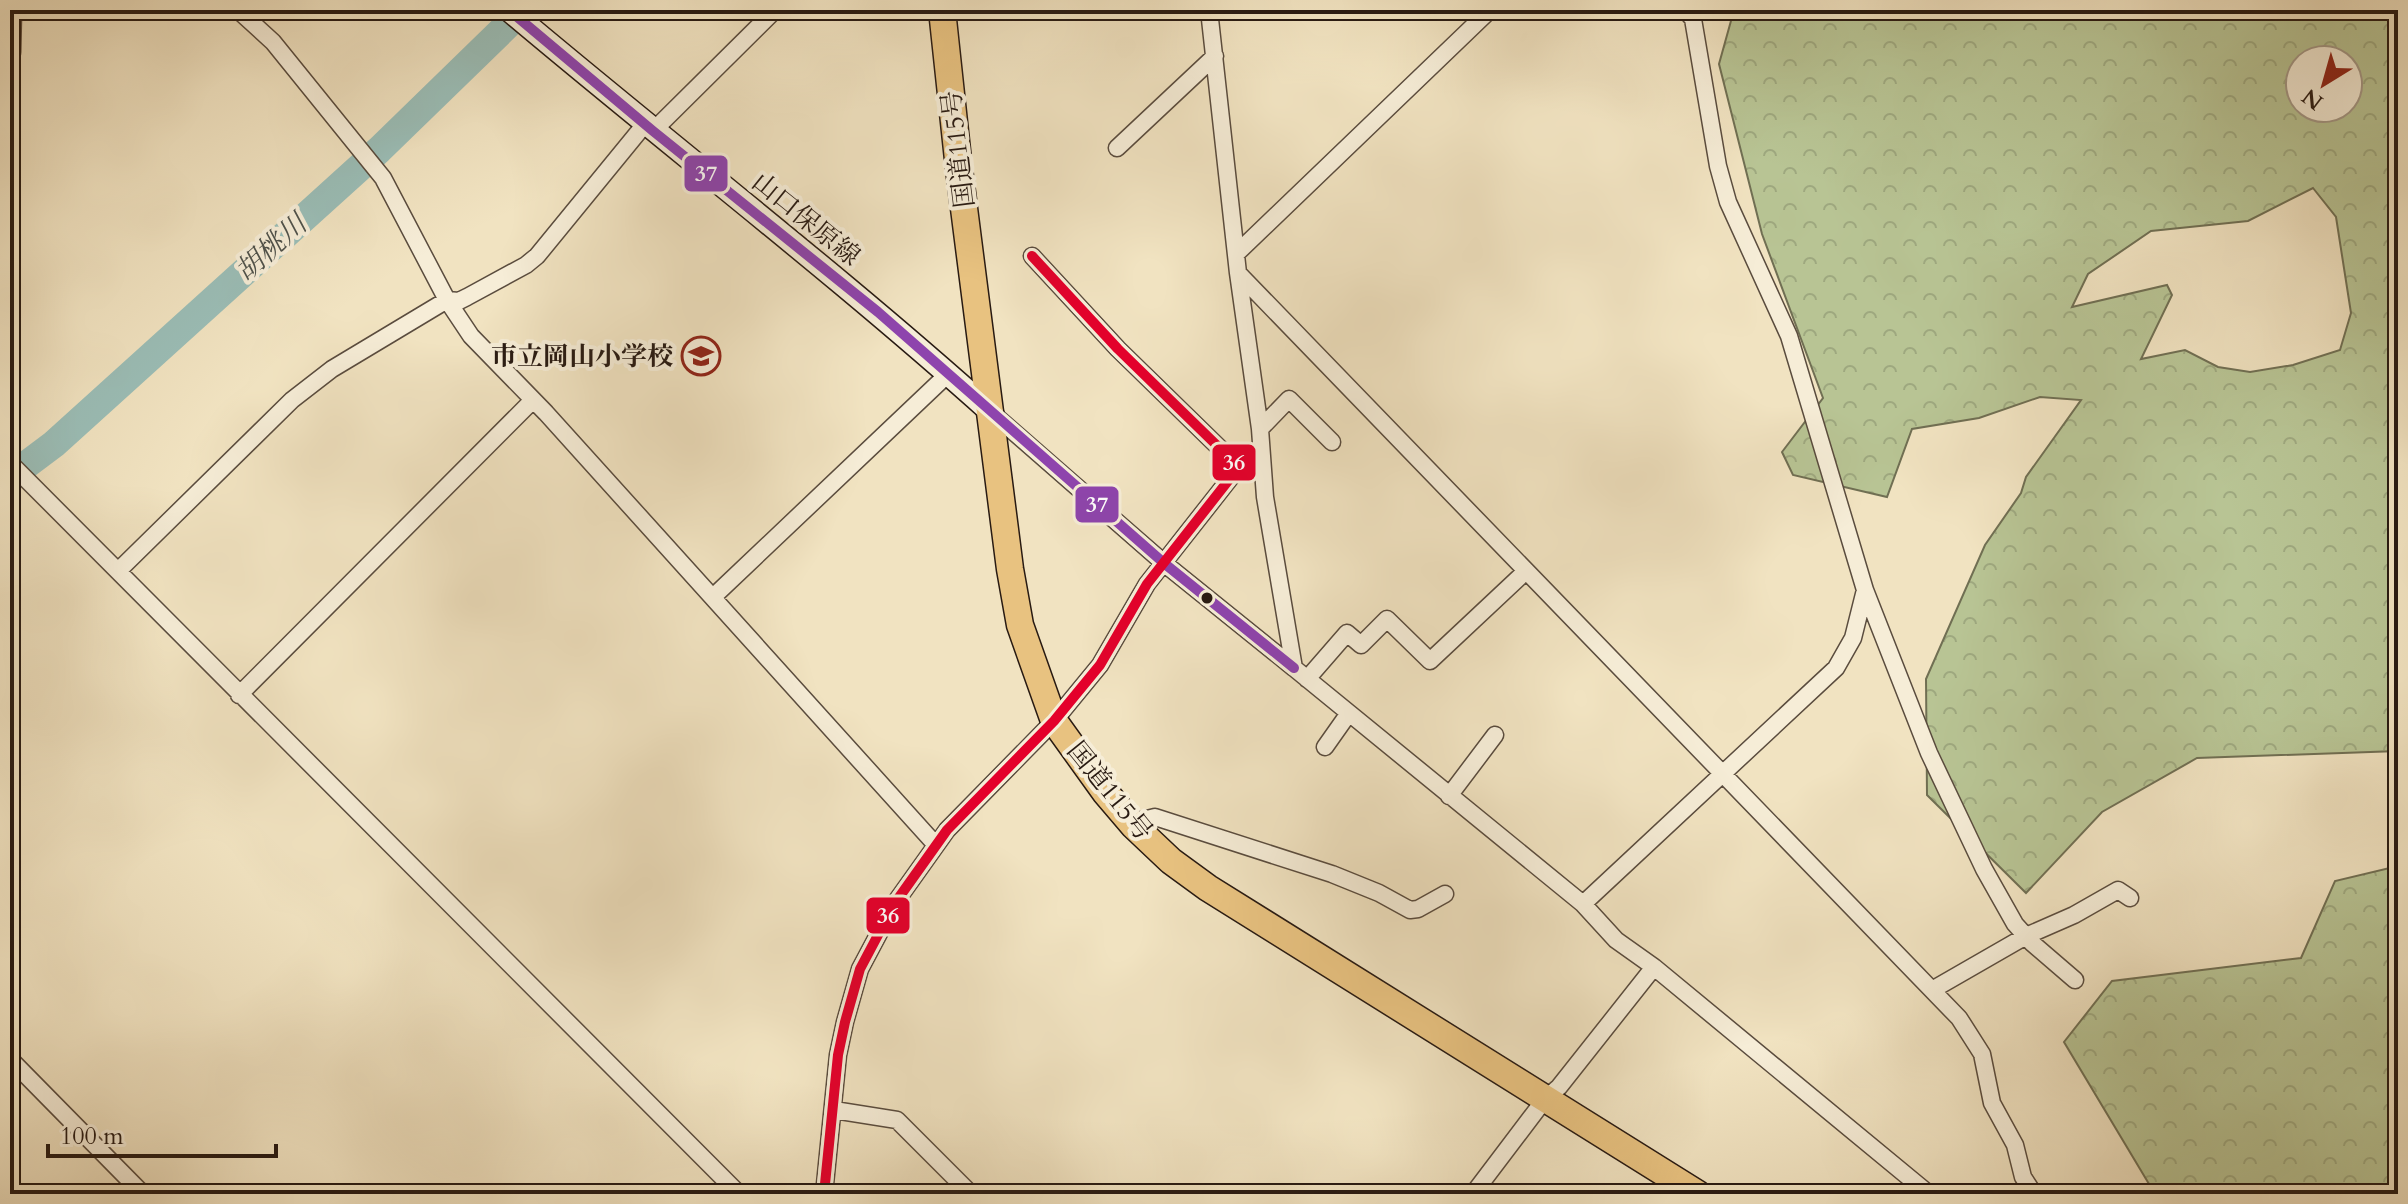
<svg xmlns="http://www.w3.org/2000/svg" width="2408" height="1204" viewBox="0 0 2408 1204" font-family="Cardo,'Noto Serif JP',serif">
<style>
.forest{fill:url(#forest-crowns);stroke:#706f53;stroke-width:2;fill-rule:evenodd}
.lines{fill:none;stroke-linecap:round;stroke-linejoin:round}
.river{stroke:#9bbeb7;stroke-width:28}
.minor-casing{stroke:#5a4c3e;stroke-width:19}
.tertiary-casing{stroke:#5a4c3e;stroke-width:23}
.secondary-casing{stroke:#281a12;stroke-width:25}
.trunk-casing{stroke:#281a12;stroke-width:29}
.minor{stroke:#f6edd7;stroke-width:16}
.tertiary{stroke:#f6edd7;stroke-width:20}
.secondary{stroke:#f6edd7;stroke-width:22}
.trunk{stroke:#e8c280;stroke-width:26}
.bus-1-casing{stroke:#f6edd7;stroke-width:16}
.bus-2-casing{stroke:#f6edd7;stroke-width:16}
.bus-1{stroke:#8e44ad;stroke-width:10}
.bus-2{stroke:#e4002b;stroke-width:10}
.bus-dot{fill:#281a12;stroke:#f6edd7;stroke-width:3}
.labels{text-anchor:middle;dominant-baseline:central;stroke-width:8;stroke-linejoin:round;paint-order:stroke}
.street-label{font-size:26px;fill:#281a12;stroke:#f6edd7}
.poi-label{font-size:26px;font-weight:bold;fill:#281a12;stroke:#f6edd7;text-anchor:end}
.water-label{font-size:28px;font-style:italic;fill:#50534c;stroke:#f6edd7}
.line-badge{stroke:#f6edd7;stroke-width:3}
.badge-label{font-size:22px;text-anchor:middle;font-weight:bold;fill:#fff}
</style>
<defs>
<pattern id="forest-crowns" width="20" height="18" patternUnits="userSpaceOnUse" patternTransform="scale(2)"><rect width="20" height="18" fill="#b8c494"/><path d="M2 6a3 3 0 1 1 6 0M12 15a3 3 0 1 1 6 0" fill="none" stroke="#9ea87f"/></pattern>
</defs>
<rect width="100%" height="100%" fill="#f1e3c1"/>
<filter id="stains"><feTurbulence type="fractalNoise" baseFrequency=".0025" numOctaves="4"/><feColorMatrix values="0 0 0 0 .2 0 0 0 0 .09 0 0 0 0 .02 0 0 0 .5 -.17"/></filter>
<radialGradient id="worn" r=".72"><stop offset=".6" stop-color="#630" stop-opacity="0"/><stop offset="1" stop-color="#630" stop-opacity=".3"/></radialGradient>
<!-- forest -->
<path class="forest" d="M1734 10H2398V751L2197 758 2102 812 2026 893 1927 795 1926 679 1985 545 2021 493 2026 477 2081 400 2040 397 1979 418 1912 429 1887 497 1793 475 1782 452 1823 398 1762 234 1719 64ZM2300 60H2348V108H2300ZM2313 188 2336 217 2351 313 2340 350 2293 365 2250 372 2218 367 2185 350 2141 359 2172 295 2167 285 2072 307 2088 274 2151 231 2248 221Z
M2398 866V1194H2155L2064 1042 2112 981 2301 958 2335 881Z"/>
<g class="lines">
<!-- river -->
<path class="river" d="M10 477 54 444 379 150 523 10"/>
<!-- minor casing -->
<g class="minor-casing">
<path id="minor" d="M238 10 273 42 383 178 447 300 471 336 546 413 935 844
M1209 10 1238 273 1260 429 1265 497 1294 668 1583 904 1616 940 1654 967 1929 1194
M653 131 775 10
M1117 148 1215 56
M1237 253 1490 10
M1238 273 1959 1018 1982 1054 1992 1103 2015 1145 2023 1177 2034 1194
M992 413 1165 564 1294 668
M1260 429 1289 399 1332 442
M10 463 739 1194
M118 571 292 400 332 369 447 300 459 301 467 297 526 265 537 256 645 124
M1865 590 1929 753 1984 869 2015 924 2032 943 2075 980
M713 597 948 374
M1307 679 1347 633 1361 645 1387 619 1430 661 1526 571
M239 695 533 400
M1325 747 1349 713
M1449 796 1495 735
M1134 826 1143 820 1155 817 1332 874 1379 893 1410 910 1418 909 1445 894
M1583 904 1836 668 1853 638 1865 590 1789 336 1728 202 1718 166 1693 19 1685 10
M1932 990 2026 936 2074 915 2118 890 2130 898
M10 1059 143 1194
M834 1110 897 1120 971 1194
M824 1194 838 1055 845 1022 860 969 895 903 947 830 1054 721 1100 665 1147 584 1239 467 1118 349 1032 256
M1473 1194 1545 1099 1559 1087 1654 967"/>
</g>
<!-- tertiary casing -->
<g class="tertiary-casing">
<path id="tertiary" d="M10 52 11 10"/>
</g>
<!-- secondary casing -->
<g class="secondary-casing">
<path id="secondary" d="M509 10C669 145 836 273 992 413"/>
</g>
<!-- trunk casing -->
<g class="trunk-casing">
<path id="trunk" d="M942 10 959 169 1010 569 1020 625 1054 721 1105 792 1134 826 1171 861 1208 888 1698 1194"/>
</g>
<!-- minor -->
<use href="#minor" class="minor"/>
<!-- tertiary -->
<use href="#tertiary" class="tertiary"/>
<!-- secondary -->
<use href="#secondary" class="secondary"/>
<!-- trunk -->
<use href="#trunk" class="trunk"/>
<!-- bus-1 casing -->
<g class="bus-1-casing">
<path id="bus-1" d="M509 10 653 131 878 312 1165 564 1294 668"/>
</g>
<!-- bus-2 casing -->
<g class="bus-2-casing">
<path id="bus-2" d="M824 1194 838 1055 845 1022 860 969 895 903 947 830 1054 721 1100 665 1147 584 1239 467 1118 349 1032 256"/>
</g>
<!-- bus-1 -->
<use href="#bus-1" class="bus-1"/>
<!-- bus-2 -->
<use href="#bus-2" class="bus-2"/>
</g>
<!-- icons -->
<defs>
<g id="school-ring" transform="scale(2)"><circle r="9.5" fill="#f6edd7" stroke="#8f2418" stroke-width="1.5"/><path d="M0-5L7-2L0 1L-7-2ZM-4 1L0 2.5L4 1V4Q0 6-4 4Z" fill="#8f2418"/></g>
</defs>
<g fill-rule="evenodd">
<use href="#school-ring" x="701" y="356"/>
</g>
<!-- markers -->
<circle class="bus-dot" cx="1207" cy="598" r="7"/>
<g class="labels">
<!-- street labels -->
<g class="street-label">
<text transform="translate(958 149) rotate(-97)">国道115号</text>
<text transform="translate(806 219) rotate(39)">山口保原線</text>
<text transform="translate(1110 791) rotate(51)">国道115号</text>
</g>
<!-- poi labels -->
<g class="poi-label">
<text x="673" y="356">市立岡山小学校</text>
</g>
<!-- water labels -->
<g class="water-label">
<text transform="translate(271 248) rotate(-42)">胡桃川</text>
</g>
</g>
<g class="line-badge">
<rect x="683" y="154" width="46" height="39" rx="8" fill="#8e44ad"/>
<rect x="1211" y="443" width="46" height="39" rx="8" fill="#e4002b"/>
<rect x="1074" y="485" width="46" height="39" rx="8" fill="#8e44ad"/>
<rect x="865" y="896" width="46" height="39" rx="8" fill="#e4002b"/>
</g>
<g class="badge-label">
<text x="706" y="181">37</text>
<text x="1234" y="470">36</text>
<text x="1097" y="512">37</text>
<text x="888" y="923">36</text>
</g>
<!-- margin -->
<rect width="2408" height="1204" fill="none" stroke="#f1e3c1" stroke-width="40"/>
<rect x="12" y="12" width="2384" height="1180" fill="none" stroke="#281a12" stroke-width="4"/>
<rect x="20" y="20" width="2368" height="1164" fill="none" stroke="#281a12" stroke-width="2"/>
<!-- north arrow -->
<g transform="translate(2324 84) rotate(217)"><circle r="38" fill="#f6edd7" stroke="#a49988" stroke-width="2"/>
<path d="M0-6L14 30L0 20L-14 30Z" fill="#8f2418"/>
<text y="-12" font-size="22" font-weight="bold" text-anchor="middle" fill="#281a12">N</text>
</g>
<!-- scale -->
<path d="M48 1144v12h228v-12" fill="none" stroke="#281a12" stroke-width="4"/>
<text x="60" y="1144" font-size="24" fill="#281a12" stroke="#f6edd7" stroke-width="6" paint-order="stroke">100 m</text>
<rect width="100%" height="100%" filter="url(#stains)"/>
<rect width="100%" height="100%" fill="url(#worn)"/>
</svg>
